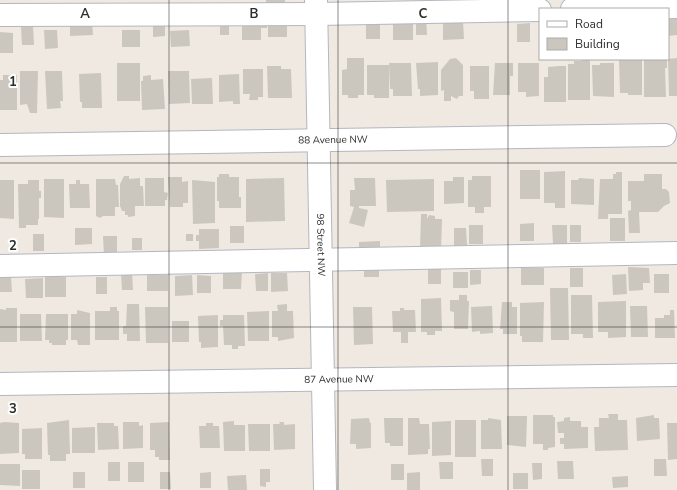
<svg xmlns="http://www.w3.org/2000/svg" width="677" height="490" viewBox="0 0 677 490" font-family="'Nunito Sans',sans-serif">
<style>
.building{fill:#cbc7bf}
.lines{fill:none;stroke-linecap:round;stroke-linejoin:round}
.minor-casing{stroke:#b4b7c1;stroke-width:24}
.minor{stroke:#fff;stroke-width:22}
.grid{fill:none;stroke:#2e2e2e;stroke-width:1;stroke-opacity:0.55}
.labels{text-anchor:middle;dominant-baseline:central;stroke-width:4;stroke-linejoin:round;paint-order:stroke}
.street-label{font-size:10px;fill:#2e2e2e;stroke:#fff}
.grid-label{font-size:13px;text-anchor:middle;font-weight:bold;fill:#2e2e2e;stroke:#fff;stroke-width:4;stroke-linejoin:round;paint-order:stroke}
</style>
<rect width="100%" height="100%" fill="#efe9e1"/>
<!-- building -->
<path class="building" d="M266 0H285V4H266Z
M677 16V35L668 36V17Z
M267 17V28H261V40H242V21Z
M268 17H287V37H268Z
M426 17 427 35H416V18Z
M92 20 93 35 70 36V21Z
M220 20H229V35H220Z
M165 21V36L153 37V22Z
M393 21H413V40H393Z
M443 21H463L464 39 443 40Z
M366 22H380V39H366Z
M530 23V42H517V24Z
M33 26 34 45H22L21 27Z
M44 30H57L58 48 45 49Z
M122 30H140V47H122Z
M189 30 190 46 171 47 170 31Z
M0 32 13 33V53H0Z
M347 58H364V95H358V98H348V95H342V70L347 69Z
M456 58 463 65V96H459L457 99 451 96V101H444V90L441 91V70L450 59Z
M677 58V96H669L668 59Z
M582 59H588L590 61V100H568V64H574V61H582Z
M619 59H642V95H628V93H620Z
M644 59H667V68H665L666 97H644Z
M438 62V95L420 96V89H418L416 63Z
M117 63H140V101H117Z
M389 63H411L412 96H393V89H390Z
M495 63H513V76H510V95H493Z
M518 63H539V96L526 97V92H518Z
M600 63H614V97L593 96 592 65H600Z
M367 65H389V98H374V95H367Z
M267 66H281V69H291L292 98H268Z
M470 66H489V99H474V91H470Z
M559 66H566V102H544V77H548V67Z
M243 69H263V97H258V100H249L250 94H243Z
M20 71H38L37 113H30L27 104 20 105Z
M45 71H62L63 101H60L61 108 47 109Z
M168 71H189L190 103 169 104Z
M101 73 102 108H82V102H80L79 74Z
M239 74 240 104H233V101L219 102V75Z
M3 75H17V110H0V80H3Z
M151 75V80L163 79 165 109 142 110 141 81H143V76Z
M212 78 213 104H192L191 79Z
M520 170H540V199H520Z
M565 171V208H555V203H544V172Z
M616 172H622V214H608V219H598L600 179H613V174H616Z
M219 174H229V177H239V197H241V208H219V201H217V177H219Z
M644 174H662V189H666L669 192 670 203 664 206 658 212H639L640 233H629L628 211 631 210V201H628V181H644Z
M124 176H129V179L140 178V186H143L144 206H135V216L128 217V215H125V211H122L120 206V184Z
M472 176H491V207H484V213H475V207H468V180H472Z
M168 177H182V182L188 181V203H183V207H170Z
M453 177H464V203L444 204V181H453Z
M145 178H164V192L168 193 167 200H165V206H145Z
M284 178 285 221 246 222V179Z
M354 178H375L376 206H359V208L368 210 364 227 349 223 354 207 350 206V190H355Z
M579 178 594 179V205L571 204V180H578Z
M44 179H64V218L44 217Z
M96 179H115L116 185H118L119 207H115V216H103L100 218 96 216Z
M434 179V211L387 212 386 180Z
M0 180H14V219L0 218Z
M28 180H39V191H41V198H39V219H38V225H26V228H19L18 184H28Z
M76 180H80V184H89L90 208H70L69 184H76Z
M192 180 215 182V223L193 224Z
M421 214H427V219L429 215 435 216V219H442L441 251 420 250Z
M610 218H625V241H610Z
M534 223V241H520V224Z
M469 225H483V244H469Z
M552 225H567V244H553Z
M570 225H581V242H570Z
M230 226H244V243H230Z
M75 228H92V244L75 245Z
M454 228H466L467 245 454 246Z
M199 229H219V248L199 249V241H196V235H199Z
M33 234H44V251H33Z
M186 234H193V241H186Z
M103 236H117V256H104Z
M132 238H142V250H132Z
M380 241V254H359V242Z
M428 265H441V284H428Z
M364 266 379 267V277H364Z
M628 267 649 268 650 283H643V290L629 291Z
M521 268H544V285H521Z
M570 268H583V287H570Z
M470 270H481V284L470 285Z
M223 271H242L241 289H223Z
M132 272 133 290H122L121 273Z
M453 272H468V288H453Z
M268 273V291H256L255 274Z
M271 273H287L288 291 271 292Z
M626 274 627 294 613 295 612 275Z
M654 274H669V293H654Z
M147 275H168V291H147Z
M192 275 193 295 175 296V276Z
M197 275 211 276V293H197Z
M45 276 66 277V297H45Z
M0 277H11L12 292H0Z
M96 277H107V294H96Z
M43 278V298H26L25 279Z
M550 288H568L569 340H551Z
M459 295H467V301H469L468 329H454V312L450 311V300H459Z
M571 295H592L593 338H583V334H571Z
M441 298 442 331H435V335H427V332H421V299Z
M626 301V337L608 338V332H598V302Z
M502 302H512V307H517V334H503V329H500Z
M544 302 543 342H522V336H520V303Z
M127 304H139L140 341H127V334H123V326H126Z
M287 304V311H293L294 338 278 341V337H272V311H278L277 305Z
M492 306 493 333 480 334V331L472 332 471 307Z
M630 306H647L648 337H631Z
M110 307H117V311H119V340H95V311H110Z
M145 307H168V343H146Z
M353 307H372L373 344 354 345Z
M6 308H17V342H0V309L6 310Z
M400 308H404V310H415L416 332H408V343H401V332H393L392 311H400Z
M77 310 90 313V345H78L77 340H71V314H77Z
M670 310H674L675 338H655V318H664V315H670Z
M269 311V341H248L247 312Z
M20 314H41L42 341H20Z
M46 314H68V340H66V345H52V343H49V340H45Z
M218 315V347L201 348V342H199L198 316Z
M223 315H244L245 346H238V349H232V345H224L223 326H220V320H223Z
M172 321H189V342H172Z
M608 414H618V420H627L628 450 595 451 594 427H599V418H609Z
M533 415H553V417H555V447L548 448V450H543V444H533Z
M654 415V418H659L660 439 637 441 636 418Z
M507 416H527L526 447 507 445Z
M570 417V421H581V427H588V448L564 449V444H560V438H564V433H558L557 422 564 421V418Z
M369 418 370 423H371V448L356 449V444H350L351 419Z
M384 418H403V446H390V443H385Z
M408 418H419L420 424H429L430 449H428V454L408 455Z
M488 418 501 420 502 449H481V420H488Z
M69 420 70 454H66V461H50V455H48L47 423Z
M455 420H476V457H455Z
M234 421V425H245V451H224L223 422Z
M451 421V455L432 456V422Z
M4 422 19 423V453L0 454V423Z
M123 422H139V426L143 425V448L123 449Z
M169 422 170 460H159V457H155V450H150V423Z
M279 422H284V425L295 424V449L274 450 273 424H280Z
M97 423H114V426H118L119 449 98 450Z
M206 423H213V426H219L220 448H200L199 426H206Z
M667 423H677V459L668 460Z
M248 424H270V451H249Z
M95 427V453H72V428Z
M42 428V459H25V454H22V429Z
M481 459H493V476H482Z
M654 459H666L667 476H654Z
M557 461H573L574 479H558Z
M108 462H120V481H108Z
M128 462H144V482H128Z
M439 462H453V479H440Z
M532 463H542V479L533 480Z
M0 464H20V486L0 485Z
M391 464H404V480H391Z
M260 469H270V482H266V487L260 486Z
M22 470H40V489H22Z
M73 472H85V488H73Z
M160 472H170L171 489H160Z
M211 472V488H200V473Z
M420 472V490H407V473Z
M513 473H528V489H513Z
M246 475 247 490H228L227 476Z
M628 476V487L613 488 612 477Z"/>
<g class="lines">
<!-- minor casing -->
<g class="minor-casing">
<g id="minor">
<path id="s1" d="M316 0 325 490"/>
<path d="M572 9 677 7"/>
<path d="M0 15 317 14 540 10"/>
<path id="s2" d="M0 145 665 135"/>
<path d="M0 266 677 253"/>
<path id="s3" d="M0 384 677 375"/>
</g>
</g>
<!-- minor -->
<use href="#minor" class="minor"/>
</g>
<!-- grid -->
<path class="grid" d="M169 0V490M338 0V490M508 0V490M0 163H677M0 327H677"/>
<g class="labels">
<!-- street labels -->
<g class="street-label">
<text stroke="none"><textPath href="#s2" startOffset="333">88 Avenue NW</textPath></text>
<text stroke="none"><textPath href="#s1" startOffset="245">98 Street NW</textPath></text>
<text stroke="none"><textPath href="#s3" startOffset="339">87 Avenue NW</textPath></text>
</g>
</g>
<g class="grid-label">
<text x="85" y="18">A</text>
<text x="254" y="18">B</text>
<text x="423" y="18">C</text>
<text x="13" y="86">1</text>
<text x="13" y="250">2</text>
<text x="13" y="413">3</text>
</g>
<!-- legend -->
<rect x="539" y="8" width="130" height="52" fill="#ffffff" stroke="#ababab"/>
<rect x="547" y="21" width="20" height="6" fill="#ffffff" stroke="#ababab"/>
<text x="575" y="28" font-size="12" fill="#2e2e2e">Road</text>
<rect x="547" y="38" width="20" height="12" fill="#cbc7bf" stroke="#ababab"/>
<text x="575" y="48" font-size="12" fill="#2e2e2e">Building</text>
</svg>
